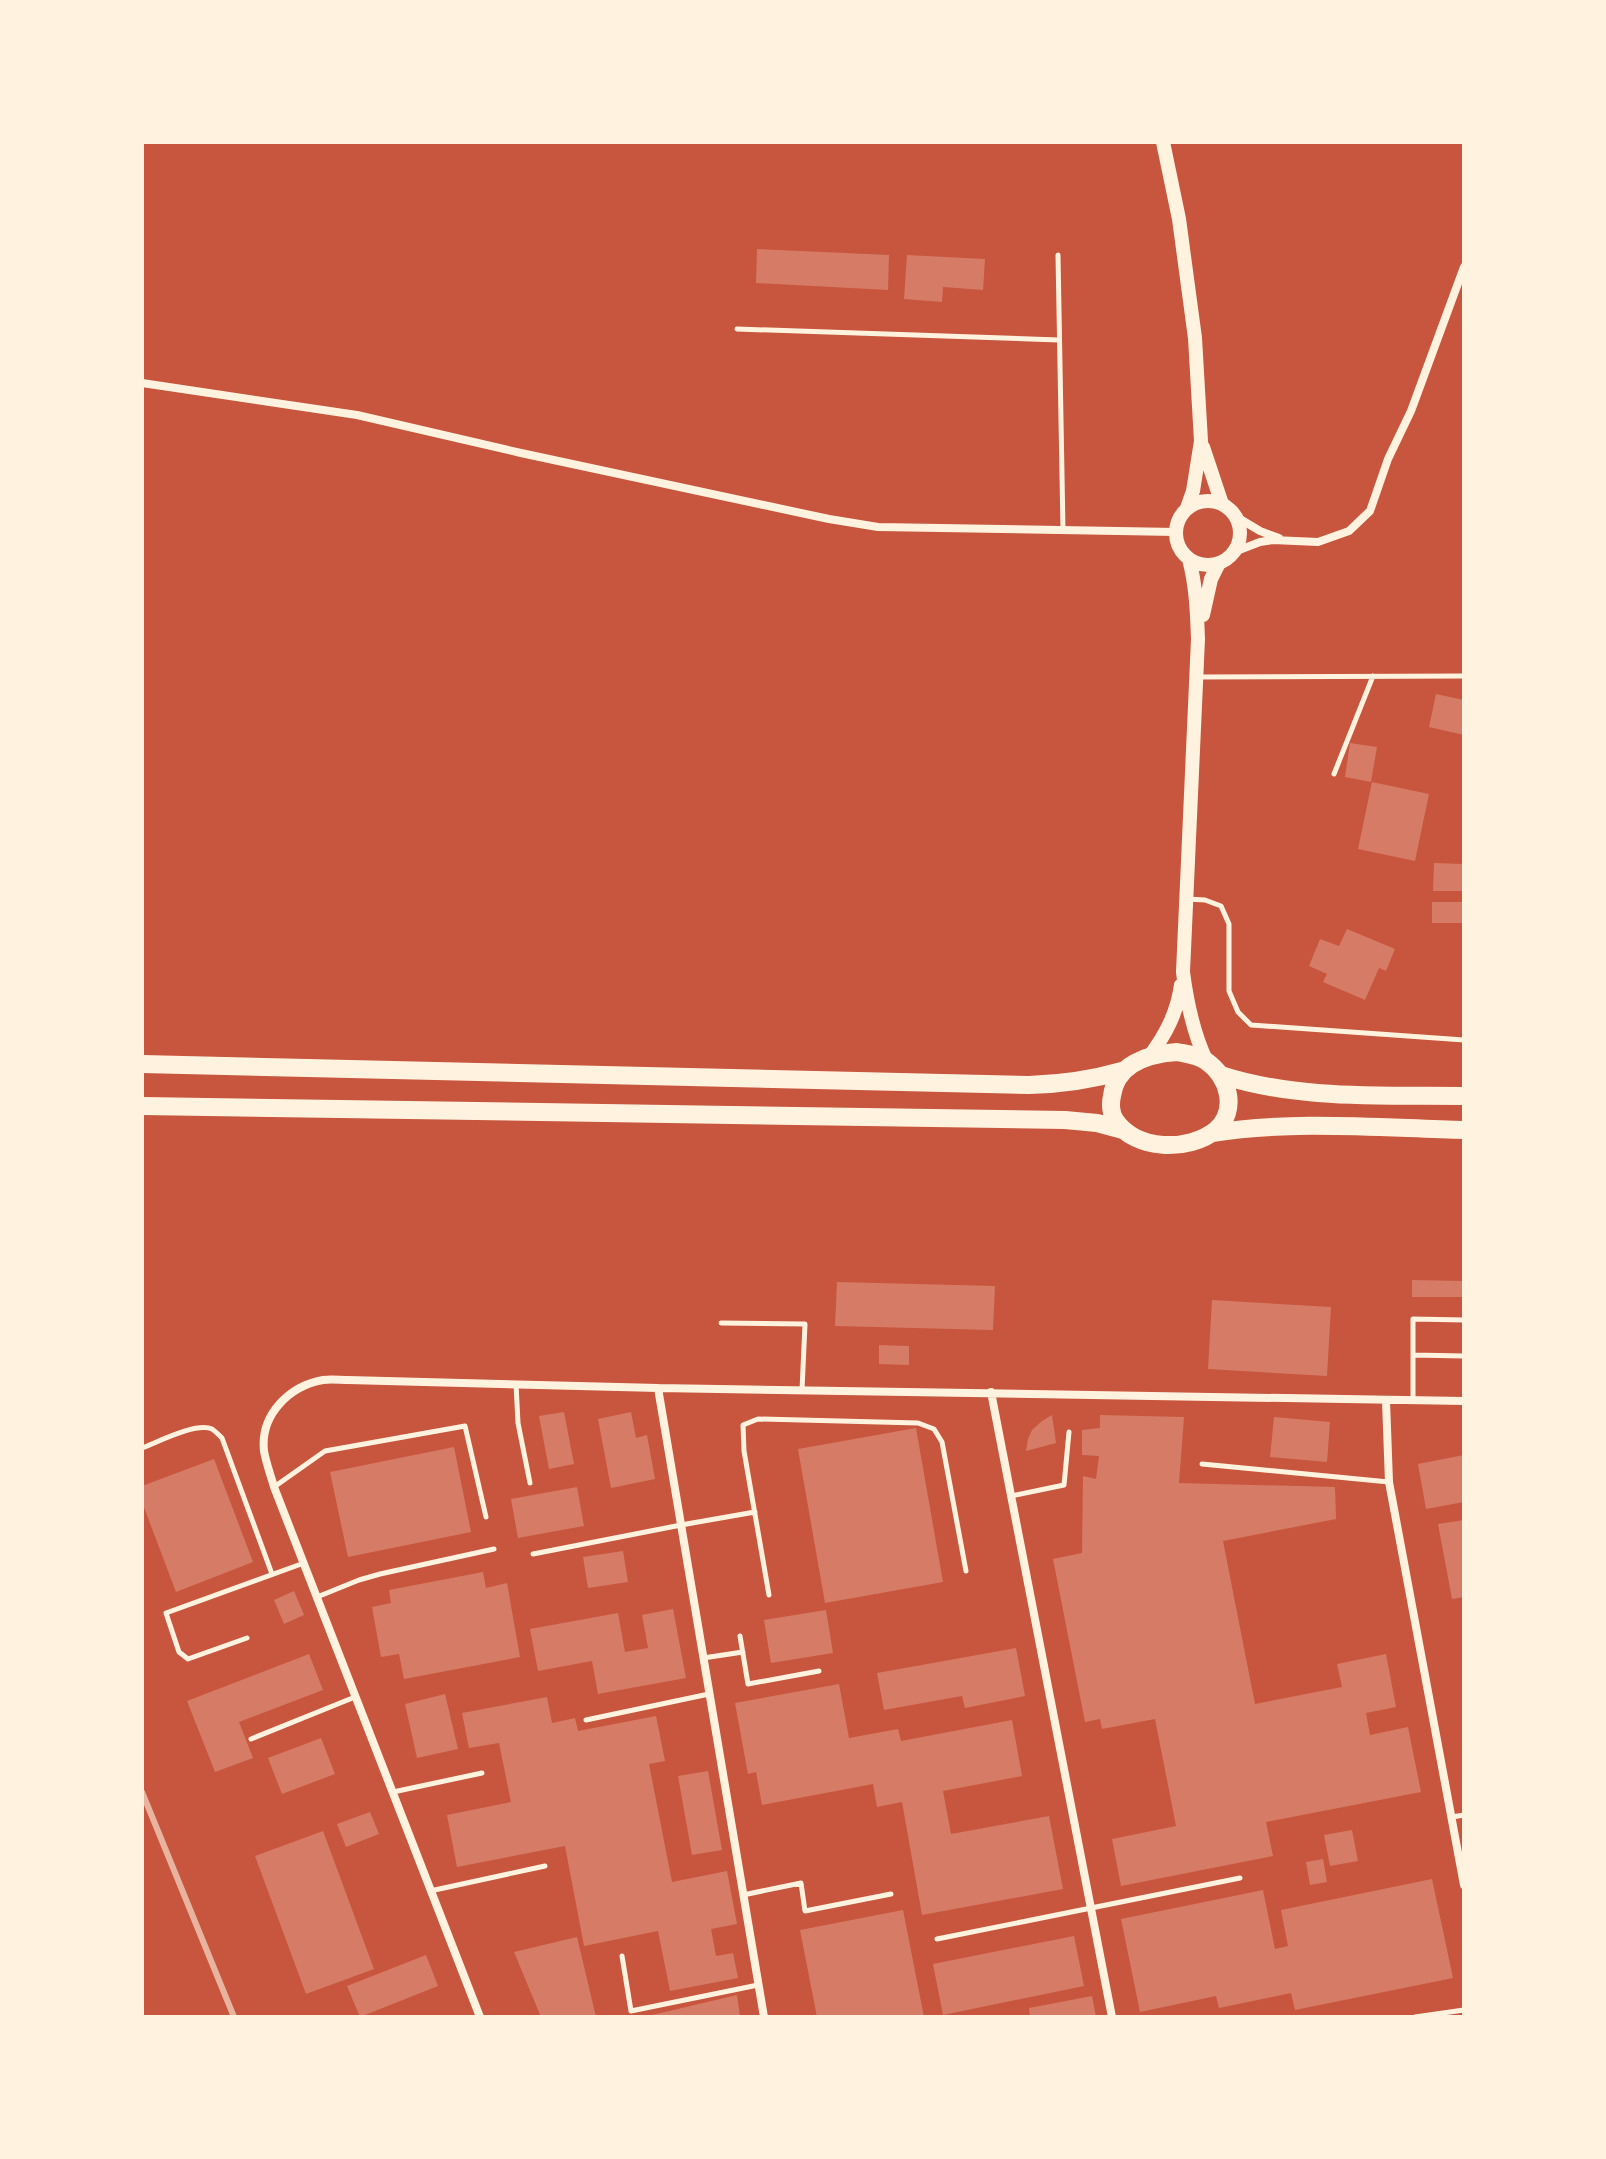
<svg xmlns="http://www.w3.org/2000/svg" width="1606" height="2159" viewBox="0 0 1606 2159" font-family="'PT Sans',sans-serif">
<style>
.building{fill:#d67c66}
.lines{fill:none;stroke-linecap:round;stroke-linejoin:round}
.service{stroke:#fff3e0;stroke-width:5}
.minor{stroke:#fff3e0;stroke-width:8}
.tertiary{stroke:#fff3e0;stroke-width:14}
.trunk{stroke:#fff3e0;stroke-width:18}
.rail{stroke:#e9b49f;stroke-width:6}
</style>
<rect width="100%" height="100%" fill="#c8553d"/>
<!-- building -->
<path class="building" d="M757 249 889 255 888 290 756 283Z
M907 255 985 259 983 290 943 287 942 302 904 299Z
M1436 694 1464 700V735L1429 727Z
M1350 743 1377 747 1371 782 1345 777Z
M1372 782 1429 794 1415 861 1358 849Z
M1434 863 1464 864V891H1433Z
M1432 902H1464V923H1432Z
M1347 929 1395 949 1386 971 1379 968 1365 1000 1323 982 1327 974 1309 966 1320 939 1339 946Z
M1412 1280 1464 1281V1297H1412Z
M837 1282 995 1286 993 1330 835 1326Z
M1212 1300 1331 1307 1327 1376 1208 1369Z
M879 1345 909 1346V1365L879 1364Z
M564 1412 574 1464 549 1469 539 1416Z
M631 1412 636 1438 647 1435 655 1479 611 1488 598 1419Z
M1052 1415 1056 1443 1026 1451 1028 1439 1032 1430 1042 1421Z
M1100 1415 1184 1417 1179 1483 1335 1487 1336 1519 1223 1541 1255 1704 1342 1687 1337 1664 1386 1654 1396 1707 1366 1713 1370 1735 1408 1727 1421 1792 1266 1822 1273 1856 1121 1886 1112 1839 1176 1826 1155 1719 1102 1729 1100 1719 1085 1722 1053 1559 1082 1553 1083 1476 1096 1479 1099 1456 1082 1455V1430L1100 1428Z
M1274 1417 1330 1422 1327 1462 1270 1457Z
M916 1428 943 1582 825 1603 798 1449Z
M454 1447 471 1532 348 1557 330 1472Z
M1464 1455V1502L1426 1509 1418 1464Z
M214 1459 253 1562 176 1592 142 1502V1486Z
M577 1487 584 1526 518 1538 511 1499Z
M1464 1520V1597L1452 1599 1438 1524Z
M623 1551 628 1582 588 1588 583 1557Z
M483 1572 486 1588 507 1583 520 1657 404 1679 399 1654 381 1657 372 1607 391 1603 389 1590Z
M294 1591 304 1615 284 1624 274 1600Z
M673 1609 686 1678 598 1694 592 1661 538 1671 530 1629 618 1613 625 1652 648 1648 642 1615Z
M826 1610 833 1653 771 1663 764 1620Z
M1016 1648 1025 1696 965 1708 962 1696 884 1710 877 1673Z
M309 1654 323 1690 239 1722 253 1758 215 1772 187 1701Z
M839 1684 849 1738 898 1729 901 1741 1012 1720 1022 1776 943 1791 951 1834 1049 1816 1063 1889 922 1915 902 1802 877 1807 873 1784 762 1805 756 1772 748 1774 735 1703Z
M445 1694 458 1749 417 1758 405 1704Z
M547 1697 552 1723 575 1718 578 1731 656 1716 665 1761 649 1764 672 1882 727 1871 737 1924 711 1929 716 1956 733 1953 738 1978 670 1991 658 1931 584 1946 565 1846 457 1867 447 1815 511 1802 499 1743 469 1748 462 1713Z
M321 1738 335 1774 282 1794 268 1758Z
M708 1771 722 1850 692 1855 678 1776Z
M370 1812 379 1834 346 1847 337 1824Z
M1352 1830 1358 1861 1330 1866 1324 1835Z
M323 1831 374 1969 306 1994 255 1856Z
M1323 1859 1327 1882 1310 1885 1306 1862Z
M1432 1879 1453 1978 1295 2010 1291 1993 1219 2008 1216 1996 1140 2012 1121 1919 1263 1890 1275 1949 1288 1946 1281 1910Z
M903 1910 924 2017H817L800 1930Z
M1074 1936 1084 1986 943 2015 933 1964Z
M577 1937 596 2017H541L514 1952Z
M426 1955 438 1986 360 2017 347 1986Z
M737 1995 740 2017H648V2016Z
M1092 1996 1096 2017H1030L1029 2008Z"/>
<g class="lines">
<!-- service -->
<path class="service" d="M1058 255 1063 530
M737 329 1059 340
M1197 677 1464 676
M1334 774 1373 676
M1187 899 1205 900 1221 906 1229 924V991L1238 1012 1251 1025 1464 1040
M721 1323 805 1324 802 1390
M1413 1355 1464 1356
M516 1384 518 1423 530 1483
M1413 1399V1319L1464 1320
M142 1448C158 1442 196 1422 212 1429 215 1431 219 1435 222 1438L272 1574
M1202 1464 1389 1482
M274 1487 325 1451 465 1426 486 1517
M1011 1496 1064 1485 1069 1432
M533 1554 681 1525 755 1512
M769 1595 744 1451 743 1425 758 1419 918 1423 934 1429 942 1442 966 1571
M317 1597 359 1580 380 1574 494 1549
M740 1636 748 1684 819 1671
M247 1638 188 1659 179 1652 166 1613 304 1563
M703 1658 743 1652
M586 1720 709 1694
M251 1739 355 1697
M393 1792 482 1773
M1452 1817 1464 1815
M430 1891 545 1866
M743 1895 801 1883 805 1911 891 1894
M937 1939 1240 1878
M622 1956 631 2011 758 1985
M1415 2017 1464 2010"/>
<!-- minor -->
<path class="minor" d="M142 383 357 415 521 453 829 519 878 527 1176 532
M1235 516 1260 531 1279 538
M1234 552 1260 542 1273 540 1318 542 1349 531 1370 511 1388 459 1411 411 1464 267
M658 1388 764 2017
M991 1392 1112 2017
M1386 1401 1389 1482 1464 1885
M480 2017 274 1487C271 1476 266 1463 264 1451 260 1415 289 1386 323 1380 331 1379 340 1380 348 1380L658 1388 1464 1401"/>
<!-- tertiary -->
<path class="tertiary" d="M1163 142 1179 219 1195 338 1201 441 1193 491 1187 508
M1203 447 1222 504
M1176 533a32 32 0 1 1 64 0a32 32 0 1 1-64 0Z
M1189 559C1196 586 1197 611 1198 639L1183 972C1187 1003 1193 1033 1207 1062
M1203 615 1211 579 1219 563
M1149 1057C1166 1034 1177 1013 1181 985"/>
<!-- trunk -->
<path class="trunk" d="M1177 1052C1187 1054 1197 1055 1206 1061 1229 1077 1238 1110 1216 1130 1189 1152 1135 1151 1115 1120 1111 1114 1110 1104 1112 1096 1116 1064 1148 1054 1177 1052Z
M142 1064 1029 1085C1061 1084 1091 1080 1122 1071
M1221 1075C1298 1100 1384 1095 1464 1096
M142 1106 1065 1120 1097 1123 1123 1130
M1212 1133C1295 1120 1380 1128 1464 1130"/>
<!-- rail -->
<path class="rail" d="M142 1792 234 2017"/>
</g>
<!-- border -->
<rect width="1606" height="2159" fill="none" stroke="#fff3e0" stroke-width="288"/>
</svg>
